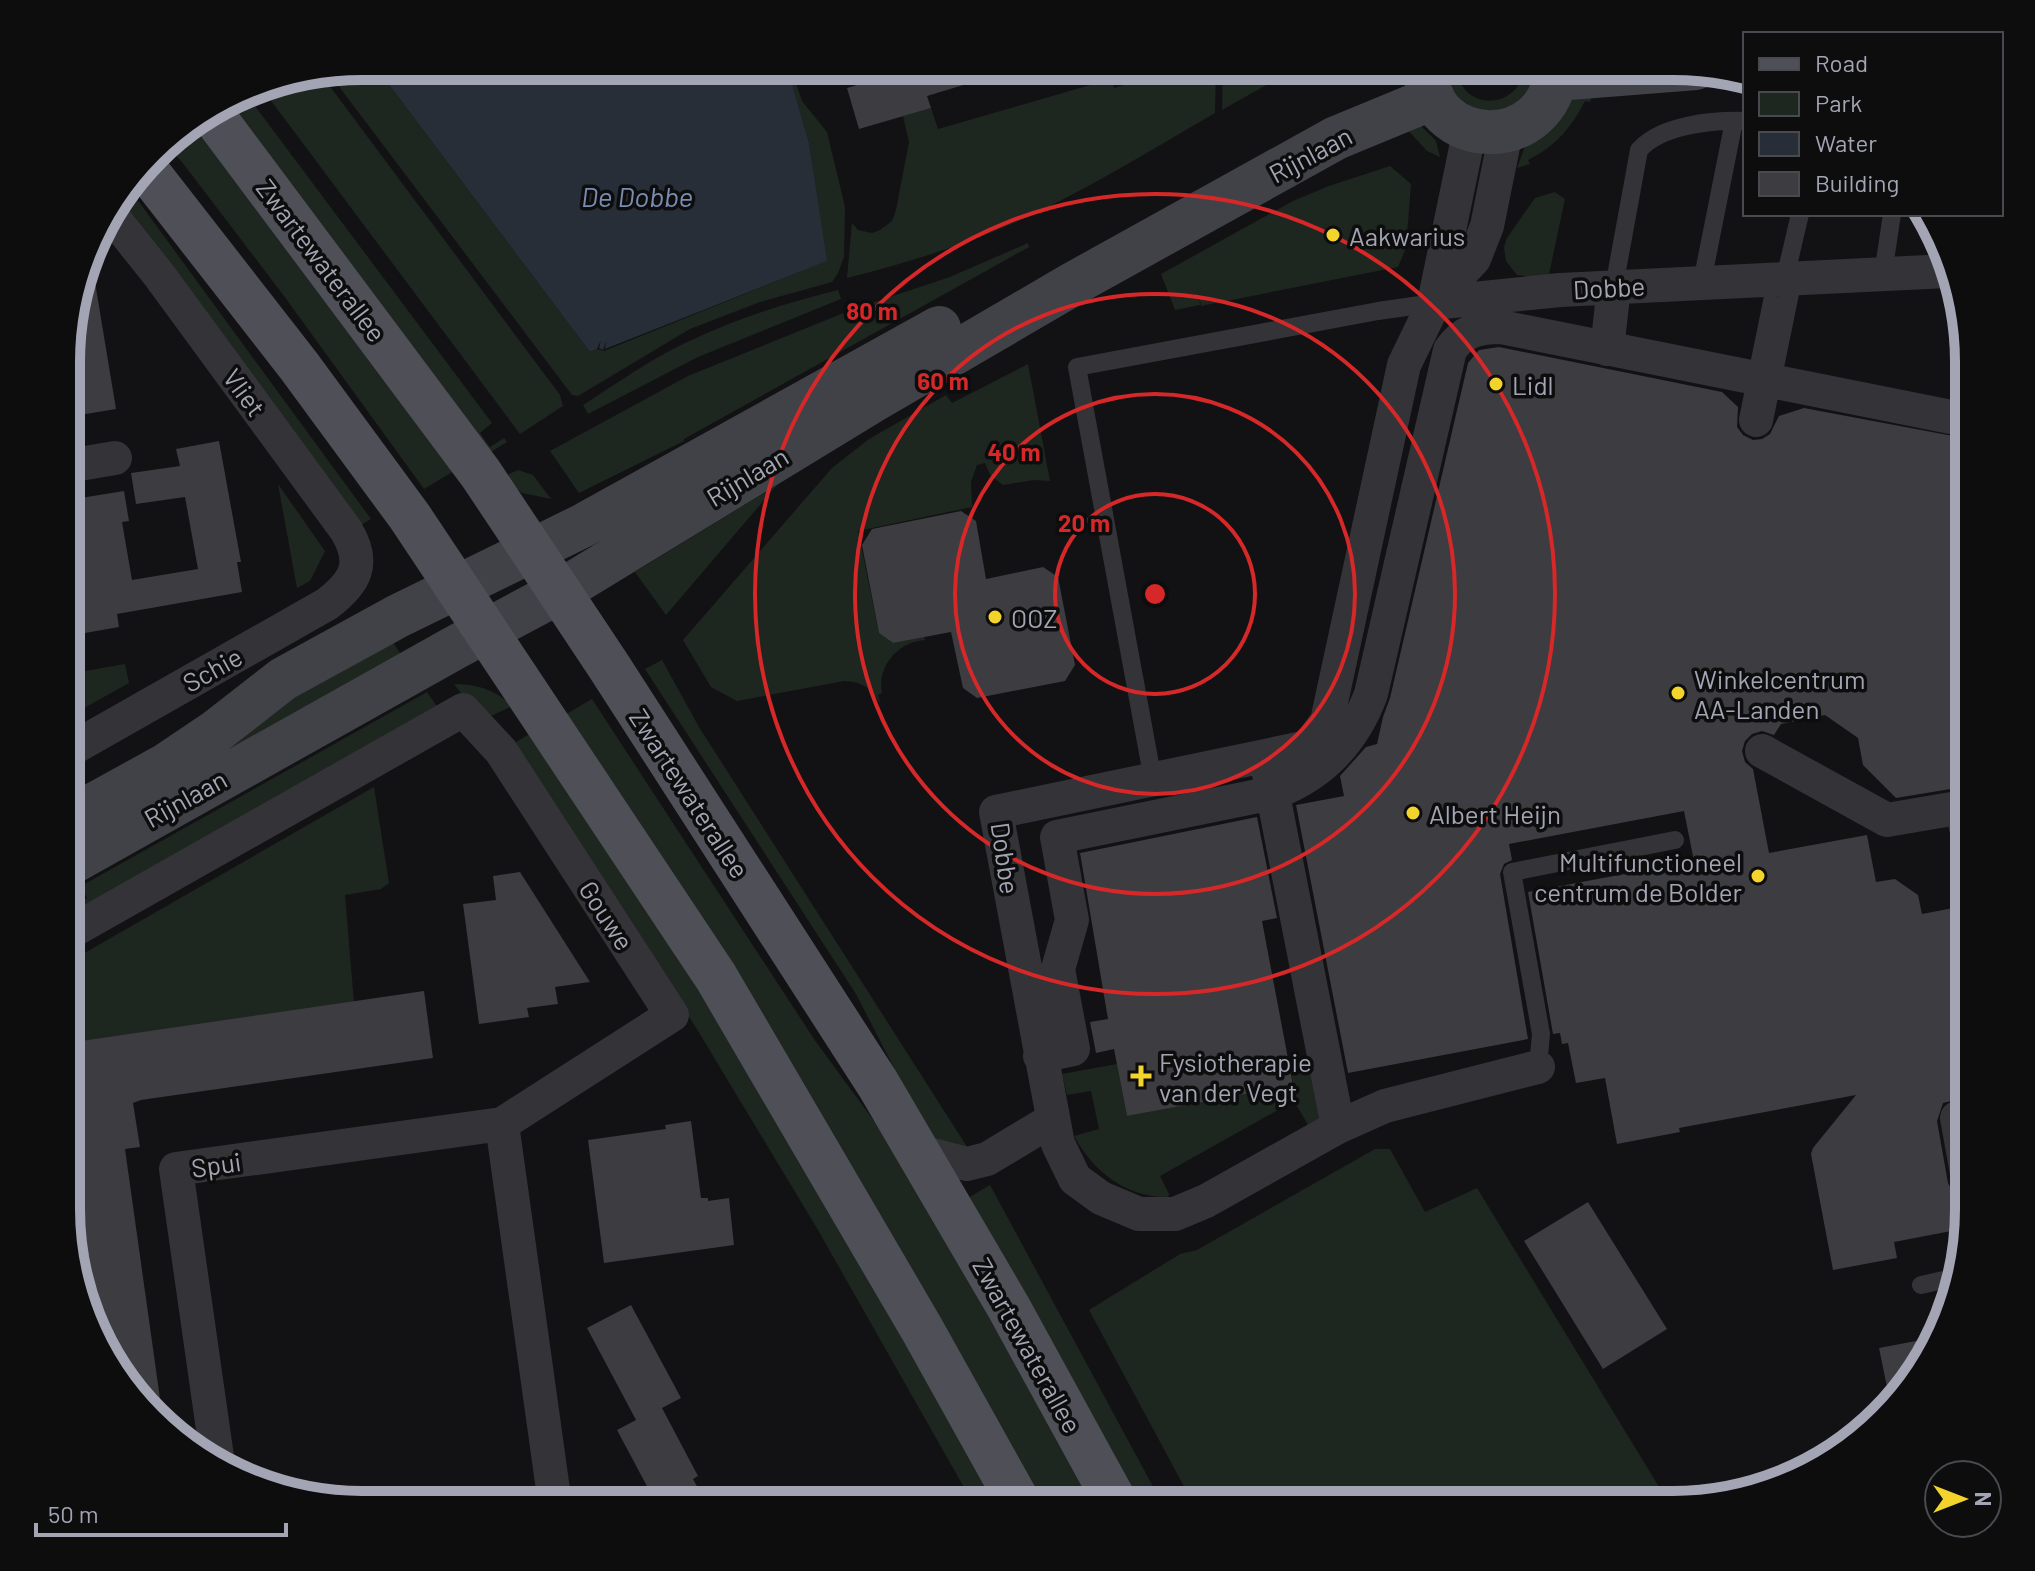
<svg xmlns="http://www.w3.org/2000/svg" width="2035" height="1571" viewBox="0 0 2035 1571" font-family="Barlow,sans-serif">
<style>
.green{fill:#1e2620}
.water{fill:#282e37}
.building{fill:#3c3c41}
.lines{fill:none;stroke-linecap:round;stroke-linejoin:round}
.lane{stroke:#333338;stroke-width:18}
.street{stroke:#333338;stroke-width:34}
.secondary{stroke:#414148;stroke-width:44}
.primary{stroke:#4f4f58;stroke-width:44}
.ring{fill:none;stroke:#d62828;stroke-width:4}
.poi-dot{fill:#f2d42c;stroke:#0d0d0e;stroke-width:3}
.labels{text-anchor:middle;dominant-baseline:central;stroke-width:7;stroke-linejoin:round;paint-order:stroke}
.street-label{font-size:26px;fill:#a3a5b4;stroke:#0d0d0e}
.poi-label{font-size:26px;fill:#a3a5b4;stroke:#0d0d0e;text-anchor:start}
.water-label{font-size:28px;font-style:italic;fill:#7a8cb0;stroke:#0d0d0e}
.rim{fill:none;stroke:#a3a5b4;stroke-width:10}
.centre{fill:#d62828;stroke:#0d0d0e;stroke-width:4}
.ring-label{font-size:24px;text-anchor:middle;font-weight:bold;fill:#d62828;stroke:#0d0d0e;stroke-width:7;stroke-linejoin:round;paint-order:stroke}
</style>
<rect width="100%" height="100%" fill="#121214"/>
<!-- green -->
<path class="green" d="M362 66H375L590 352 597 349 604 351 826 261 809 143 787 66H790L802 101 827 132 845 207 844 257 838 273 832 282 760 302 690 329 578 396 572 395 328 72Z
M1186 66H1216L1215 113C1157 147 1099 182 1038 212 977 241 912 262 847 278L852 223 858 230 872 233 880 230 892 221 896 210 909 142 903 116 931 108 938 129 1111 79 1114 88Z
M1223 66H1300L1222 110Z
M1445 67H1457C1459 111 1518 113 1525 67H1537L1530 91 1507 110 1477 111 1453 93Z
M320 73 560 395 563 406 520 434 260 86 267 82Z
M246 94 492 423 480 433 490 447 504 438 507 442 486 455 226 105Z
M1593 94 1590 102 1585 101C1571 128 1556 146 1528 160L1530 164 1517 168 1525 146 1569 101 1577 96Z
M196 123 454 471 424 489 284 296 182 162 164 143Z
M1420 125 1436 141 1440 157 1427 151 1404 126Z
M1390 166 1411 184 1406 248 1398 267 1201 306 1198 288 1200 305 1175 310 1161 274 1293 201 1329 186Z
M128 187 371 519 361 525 118 199Z
M1555 192 1565 199 1548 279 1517 275 1506 261 1504 247 1507 238 1535 198Z
M1028 243 1029 247 684 439V441L579 493 550 451 688 376 851 310 950 277Z
M838 290 841 299 698 357 588 414 583 405C616 384 649 360 685 343 733 320 785 303 838 290Z
M1028 364 1050 481 1034 480 1003 485 990 475 985 463 977 465 971 482 972 507 858 531 879 633 893 643 924 637 925 640C897 642 877 667 882 693L878 695 881 705C873 689 862 681 844 681L737 701 711 687 683 640 832 468 869 439 946 395 952 403Z
M518 470 533 475 551 499 522 493 502 477Z
M278 484 325 551 310 581 297 588Z
M777 485 666 615 635 572Z
M390 638 402 656 233 751 68 831Z
M662 660 699 727 971 1153 930 1138 856 994 645 669Z
M125 664 129 683 68 717V674Z
M454 684C477 684 496 690 512 706L491 716 464 697Z
M427 692 438 708 67 921V909L87 898 81 886Z
M592 699 814 1039 898 1154 1096 1505H1039L563 716Z
M531 733 714 1014 999 1505H974L818 1230 695 1026 513 744Z
M374 787 389 883 381 889 345 895 354 1003 67 1043V963Z
M1117 1064 1127 1116 1293 1084 1291 1071 1315 1067 1319 1119 1308 1125 1294 1101 1160 1176 1169 1194 1168 1197C1126 1198 1093 1171 1074 1136L1099 1129 1091 1091 1067 1095 1062 1074Z
M73 1109 82 1175 67 1177V1110Z
M1375 1149H1390L1425 1212 1477 1188 1670 1505H1194L1089 1310 1180 1254 1197 1250Z
M990 1185 1163 1505H1137L966 1199Z"/>
<!-- water -->
<path class="water" d="M375 66H787L809 143 827 261 605 349 606 341 603 350 599 348 601 340 597 349 590 352Z"/>
<!-- building -->
<path class="building" d="M884 66H1002L1003 73 927 96 931 108 859 129 847 88 887 76Z
M91 258 116 409 68 417 69 323Z
M1499 347 1722 392 1738 407 1737 427 1743 435 1753 440 1762 439 1770 434 1779 416 1804 408 1969 439V610L1955 674 1969 672V786L1896 798 1863 765 1858 738 1825 715 1781 724 1774 735 1762 731 1752 734 1745 741 1742 751 1745 762 1753 769 1769 853 1867 835 1876 882 1895 879 1918 895 1922 914 1969 905 1968 1097 1943 1103 1937 1121 1948 1183 1953 1192 1962 1198 1967 1228 1894 1242 1897 1258 1833 1270 1811 1154 1813 1148 1856 1095 1679 1128 1680 1132 1617 1144 1605 1078 1576 1083 1568 1043 1562 1044 1560 1033 1553 1034 1528 892 1694 861 1684 811 1509 844 1512 860 1504 864 1500 874 1528 1039 1348 1073 1296 805 1344 796 1340 776 1366 747 1377 744 1383 717 1390 698 1468 363 1479 350Z
M219 441 241 562H237L242 592 117 614 119 627 68 636V500L124 491 129 521 122 522 132 580 198 569 185 497 136 504 131 473 180 466 176 449Z
M961 511 976 521 986 579 1043 567 1058 577 1075 665 1065 681 977 698 963 688 951 632 893 643 879 633 862 545 872 529Z
M1257 817 1277 918 1262 921 1293 1085 1127 1116 1114 1049 1096 1053 1090 1022 1108 1019 1080 853Z
M520 872 590 982 555 987 558 1004 527 1008 529 1017 479 1024 463 904 496 900 493 876Z
M424 991 433 1058 141 1100 133 1103 140 1147 125 1149 164 1427 97 1340 69 1239 67 1177 82 1175 73 1109 67 1110V1043Z
M691 1121 701 1198H708V1201L729 1198 734 1245 604 1263 588 1140 666 1129 665 1125Z
M1588 1202 1667 1329 1603 1369 1524 1241Z
M631 1305 681 1398 662 1408 698 1476 693 1479 707 1505H657L617 1430 636 1420 587 1328Z
M1937 1337 1896 1404 1891 1407 1879 1348Z"/>
<g class="lines">
<!-- lane -->
<path class="lane" d="M1883 274 1892 214
M1785 278 1800 214
M1702 282 1734 121
M1614 287 1639 150C1661 125 1712 120 1745 121
M1153 780 1077 367 1378 311 1434 303
M1538 1067 1541 1034 1512 872 1675 840
M1921 1285 1957 1277"/>
<!-- street -->
<path class="street" d="M1470 129 1434 303 1404 365 1327 721 1308 747 996 812 1058 1144 1075 1179 1101 1198 1139 1214H1175L1206 1201 1338 1127 1385 1106 1538 1067
M1434 302 1474 259 1487 226 1506 132
M1434 303 1560 290 1948 271
M1607 349 1614 287
M1756 420 1785 278
M68 466 115 458
M68 751 327 604C356 582 366 563 346 530L159 275 108 211
M1762 751 1887 820 1969 806
M1269 774 1338 1127
M1962 808 1969 842
M67 934 463 710 501 751 672 1015 502 1124 555 1504
M1040 1056 1073 1049 1058 969 1072 920 1057 837 1273 793C1322 775 1353 742 1371 694L1450 350C1463 331 1478 327 1501 327L1966 420 1969 406
M917 1151 967 1164 987 1159 1052 1120
M1968 1179 1957 1118 1968 1116
M218 1464 176 1169 502 1124"/>
<!-- secondary -->
<path class="secondary" d="M1425 66C1426 152 1550 156 1557 67
M1556 79 1696 68
M68 819 166 765 215 732 283 679 398 616 582 526 939 328
M67 865 456 647 559 592 874 400 1071 285 1336 138 1433 98"/>
<!-- primary -->
<path class="primary" d="M212 114 481 474 608 665 878 1084 1009 1308 1117 1505
M144 167 299 366 410 517 716 977 923 1331 1020 1505"/>
</g>
<!-- distance rings -->
<g class="ring">
<circle cx="1155" cy="594" r="100"/>
<circle cx="1155" cy="594" r="200"/>
<circle cx="1155" cy="594" r="300"/>
<circle cx="1155" cy="594" r="400"/>
</g>
<!-- markers -->
<g class="poi-dot">
<circle cx="1333" cy="235" r="8"/>
<circle cx="1496" cy="384" r="8"/>
<circle cx="995" cy="617" r="8"/>
<circle cx="1678" cy="693" r="8"/>
<circle cx="1413" cy="813" r="8"/>
<circle cx="1758" cy="876" r="8"/>
<path d="M1137 1064h8v8h8v8h-8v8h-8v-8h-8v-8h8z"/>
</g>
<g class="labels">
<!-- street labels -->
<g class="street-label">
<text transform="translate(1310 154) rotate(-28)">Rijnlaan</text>
<text transform="translate(322 260) rotate(53)">Zwartewaterallee</text>
<text transform="translate(1609 287) rotate(-3)">Dobbe</text>
<text transform="translate(245 392) rotate(54)">Vliet</text>
<text transform="translate(747 476) rotate(-31)">Rijnlaan</text>
<text transform="translate(212 669) rotate(-29)">Schie</text>
<text transform="translate(690 793) rotate(57)">Zwartewaterallee</text>
<text transform="translate(185 798) rotate(-29)">Rijnlaan</text>
<text transform="translate(1006 858) rotate(82)">Dobbe</text>
<text transform="translate(607 915) rotate(57)">Gouwe</text>
<text transform="translate(216 1164) rotate(-8)">Spui</text>
<text transform="translate(1028 1345) rotate(61)">Zwartewaterallee</text>
</g>
<!-- poi labels -->
<g class="poi-label">
<text x="1349" y="235">Aakwarius</text>
<text x="1512" y="384">Lidl</text>
<text x="1011" y="617">OOZ</text>
<text x="1694" y="678">Winkelcentrum<tspan x="1694" dy="30">AA-Landen</tspan></text>
<text x="1429" y="813">Albert Heijn</text>
<text x="1742" y="861" text-anchor="end">Multifunctioneel<tspan x="1742" dy="30">centrum de Bolder</tspan></text>
<text x="1159" y="1061">Fysiotherapie<tspan x="1159" dy="30">van der Vegt</tspan></text>
</g>
<!-- water labels -->
<g class="water-label">
<text x="637" y="196">De Dobbe</text>
</g>
</g>
<!-- crop -->
<path d="M0 0H2035V1571H0ZM362 80H1673A282 282 0 0 1 1955 362V1209A282 282 0 0 1 1673 1491H362A282 282 0 0 1 80 1209V362A282 282 0 0 1 362 80Z" fill="#0d0d0e" fill-rule="evenodd"/>
<path class="rim" d="M362 80H1673A282 282 0 0 1 1955 362V1209A282 282 0 0 1 1673 1491H362A282 282 0 0 1 80 1209V362A282 282 0 0 1 362 80Z"/>
<circle cx="1155" cy="594" r="12" class="centre"/>
<g class="ring-label">
<text x="872" y="320">80 m</text>
<text x="943" y="390">60 m</text>
<text x="1014" y="461">40 m</text>
<text x="1084" y="532">20 m</text>
</g>
<!-- legend -->
<rect x="1743" y="32" width="260" height="184" fill="#0d0d0e" stroke="#494a50" stroke-width="2"/>
<rect x="1759" y="58" width="40" height="12" fill="#4f4f58" stroke="#494a50" stroke-width="2"/>
<text x="1815" y="72" font-size="24" fill="#a3a5b4">Road</text>
<rect x="1759" y="92" width="40" height="24" fill="#1e2620" stroke="#494a50" stroke-width="2"/>
<text x="1815" y="112" font-size="24" fill="#a3a5b4">Park</text>
<rect x="1759" y="132" width="40" height="24" fill="#282e37" stroke="#494a50" stroke-width="2"/>
<text x="1815" y="152" font-size="24" fill="#a3a5b4">Water</text>
<rect x="1759" y="172" width="40" height="24" fill="#3c3c41" stroke="#494a50" stroke-width="2"/>
<text x="1815" y="192" font-size="24" fill="#a3a5b4">Building</text>
<!-- north arrow -->
<g transform="translate(1963 1499) rotate(90)"><circle r="38" fill="#0d0d0e" stroke="#494a50" stroke-width="2"/>
<path d="M0-6L14 30L0 20L-14 30Z" fill="#f2d42c"/>
<text y="-12" font-size="22" font-weight="bold" text-anchor="middle" fill="#a3a5b4">N</text>
</g>
<!-- scale -->
<path d="M36 1523v12h250v-12" fill="none" stroke="#a3a5b4" stroke-width="4"/>
<text x="48" y="1523" font-size="24" fill="#a3a5b4" stroke="#0d0d0e" stroke-width="6" paint-order="stroke">50 m</text>
</svg>
